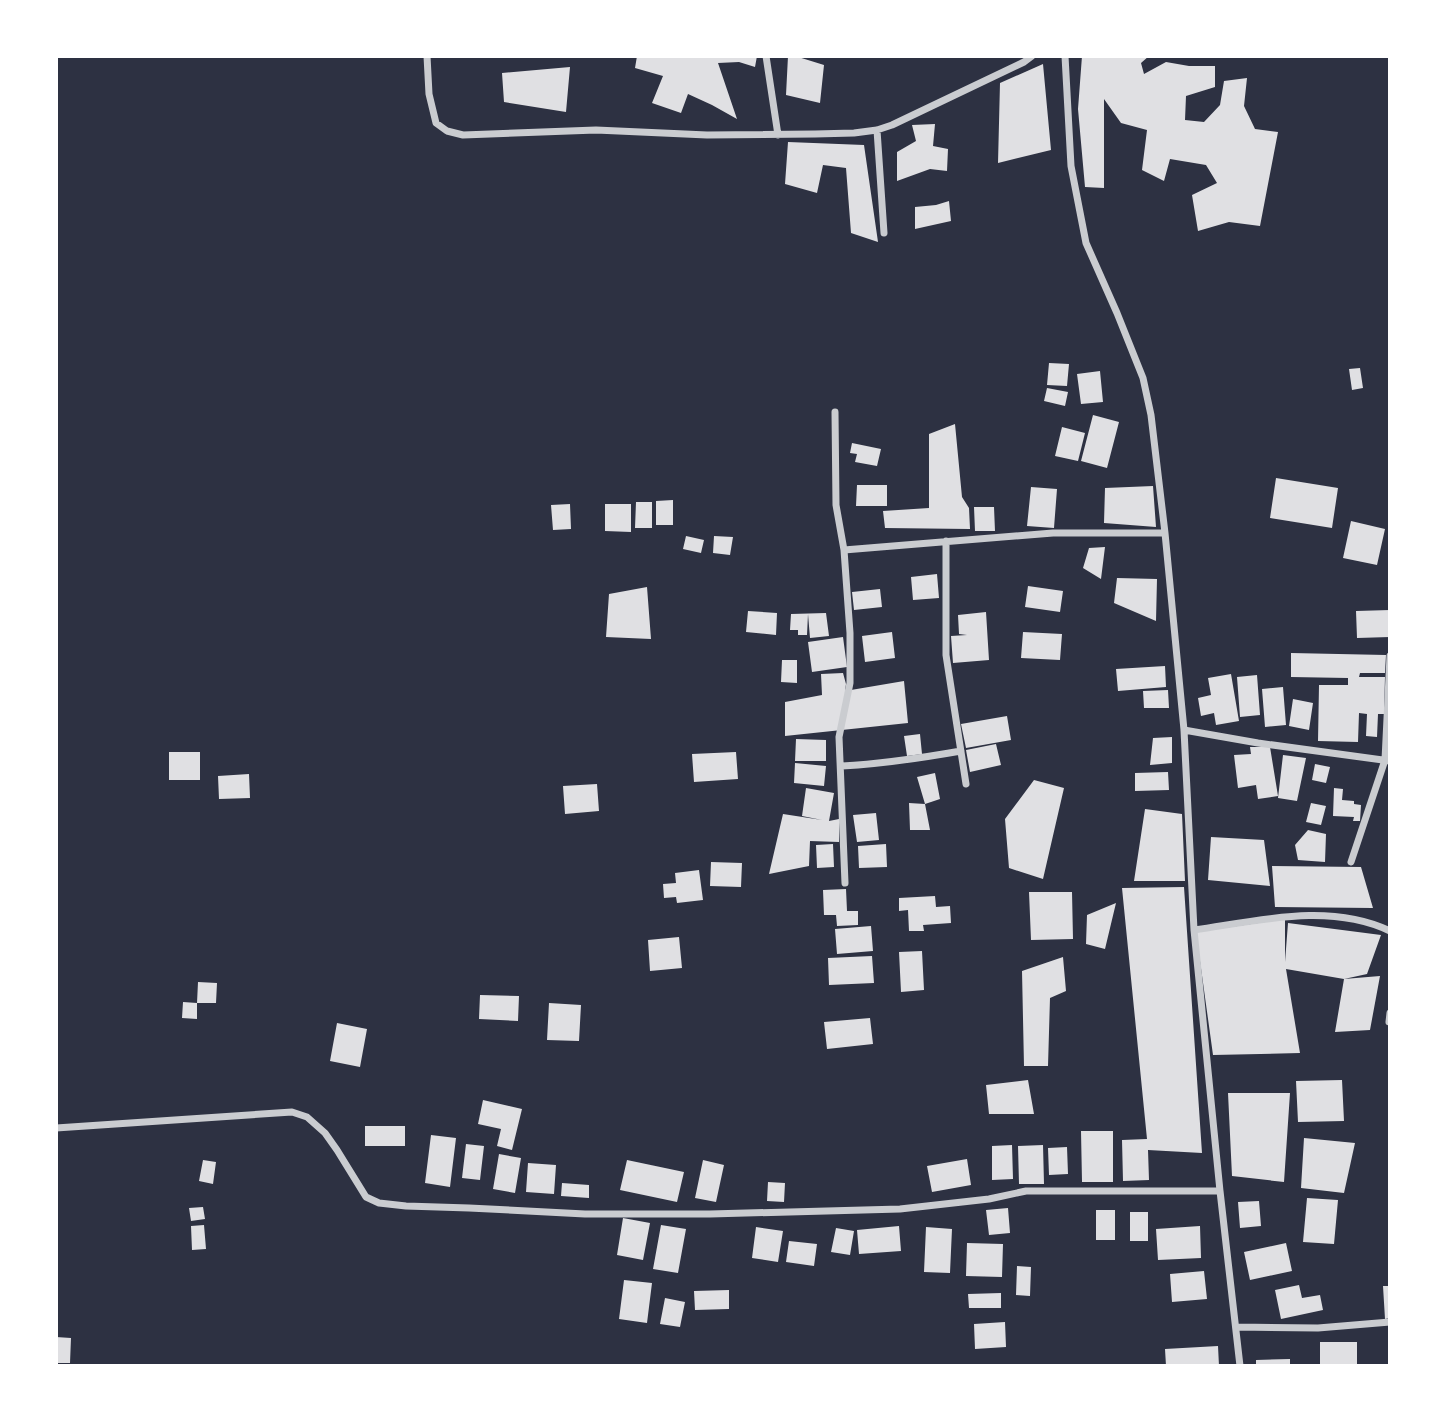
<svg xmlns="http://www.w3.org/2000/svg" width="1446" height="1422" viewBox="0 0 1446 1422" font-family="'Varela Round',sans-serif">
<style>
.building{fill:#e0e0e3}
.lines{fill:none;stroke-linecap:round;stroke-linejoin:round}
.minor{stroke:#caccd0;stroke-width:7}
</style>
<rect width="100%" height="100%" fill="#2d3142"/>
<!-- building -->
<path class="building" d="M637 56H757L755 67 739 62 718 63 737 119 712 105 688 94 681 113 652 103 663 76 635 68Z
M788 56H795L824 65 820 103 786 95Z
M1082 56H1149L1141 63 1144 74 1166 62 1189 66H1215V87L1186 96 1185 120 1204 122 1220 105 1224 81 1247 78 1244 106 1255 129 1278 132 1260 226 1229 222 1198 231 1192 195 1217 183 1206 165 1170 159 1164 181 1142 170 1147 130 1121 123 1104 99V188L1085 187 1078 109Z
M1043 64 1051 150 998 163 1000 83Z
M570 67 566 112 504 102 502 73Z
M935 124 933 146 948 149 947 171 930 169 897 181V152L916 141 912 125Z
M788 142 864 145 878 242 851 233 846 168 823 165 817 193 785 184Z
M949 201 951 221 915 229V207L936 205Z
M1049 363 1069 364 1067 386 1047 385Z
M1360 368 1363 388 1352 390 1349 369Z
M1100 371 1103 402 1081 404 1077 374Z
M1047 388 1068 392 1065 406 1044 401Z
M1093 415 1119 422 1107 468 1081 461Z
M955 424 962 497 969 508 970 529 885 528 883 511 929 508V434Z
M1062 427 1085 433 1078 461 1055 456Z
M852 443 881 449 877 466 855 462 857 454 850 453Z
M1276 478 1338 488 1332 528 1270 518Z
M857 485H887V506H856Z
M1153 486 1156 527 1104 523 1105 488Z
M1031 487 1057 489 1054 528 1027 526Z
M673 500V525H656V501Z
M636 502H652V528H635Z
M570 504 571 529 553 530 551 505Z
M605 504H631V532L605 531Z
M974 507H994L995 531H975Z
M1351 521 1385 529 1377 565 1343 558Z
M686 536 704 540 701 553 683 549Z
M714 536 733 537 730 555 713 553Z
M1105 547 1101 579 1083 568 1089 548Z
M937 574 939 598 913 600 911 577Z
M1117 578 1157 579 1156 621 1114 603Z
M1028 586 1063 591 1060 612 1025 607Z
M647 587 651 639 606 637 609 594Z
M880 589 882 607 854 610 852 592Z
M1390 610V637L1357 638 1356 611Z
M748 611 777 613 776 635 746 632Z
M986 612 989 660 953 663 951 636 967 635 959 634 958 615Z
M826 613 829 636 810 638 808 614 807 635H798V630H790L791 614Z
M892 632 895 658 865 662 862 636Z
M1023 632 1062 634 1060 660 1021 658Z
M843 637 847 667 812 672 808 642Z
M1291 653 1386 655 1385 673H1360L1359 677H1385L1384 714H1378L1377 737 1366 736 1367 714 1359 713 1358 742 1318 741 1319 685H1348V678L1291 677Z
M782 660H797V683L781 682Z
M1165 666 1166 687 1118 691 1116 669Z
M843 673 846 684 845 691 904 681 908 723 785 736V702L822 695 821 674Z
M1231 674 1239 721 1216 725 1214 713 1201 716 1198 698 1211 695 1208 678Z
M1257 675 1260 715 1240 717 1237 677Z
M1283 687 1286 725 1265 727 1262 689Z
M1168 690 1169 708H1144L1143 691Z
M1293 699 1313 703 1309 730 1289 726Z
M1007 716 1011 740 966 748 961 724Z
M920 734 922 754 907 756 904 736Z
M1172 737V763L1150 765 1153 738Z
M796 739 826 740V761H795Z
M996 744 1001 765 970 772 966 750Z
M1250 747H1270L1278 796 1258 799 1256 785 1238 788 1234 755 1251 754Z
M169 752H200V780H169Z
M736 752 738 779 694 782 692 754Z
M1283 755 1306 758 1297 801 1278 798Z
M795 763 826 766 824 786 794 783Z
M1315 764 1330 767 1326 783 1312 780Z
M1168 772 1169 790 1135 791V773Z
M935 773 940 799 925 804 917 777Z
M249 774 250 798 219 799 218 776Z
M1034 780 1064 788 1043 879 1009 868 1005 819Z
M597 784 599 811 565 814 563 786Z
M806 788 834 793 829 821 839 819V842L810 841 809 866 769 874 783 814 822 820 802 816Z
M1334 788 1343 789 1342 800 1354 801V804L1361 805 1360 821H1353L1354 817 1333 816Z
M909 803 925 804 930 830H910Z
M1311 803 1326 806 1321 825 1306 822Z
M1145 809 1182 814 1185 881H1134Z
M876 813 879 840 857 842 853 815Z
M1308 830 1326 834 1325 862 1298 860 1295 845Z
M1211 837 1264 840 1270 886 1208 880Z
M833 844 834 867 817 868 816 845Z
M886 844 887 867 859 868 858 846Z
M711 862 742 863 741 887 710 886Z
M1272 866 1361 867 1373 908 1275 907Z
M699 870 703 900 677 903 676 897 664 898 663 884 676 883 675 873Z
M1184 887 1202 1153 1148 1150 1149 1180 1123 1181 1122 1140 1147 1139 1122 888Z
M846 889 847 911H858V925L837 926 836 915H824L823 890Z
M1029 892H1072L1073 939 1031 940Z
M935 896 936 907 950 906 951 923 923 925 924 931H909L908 910 899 911V898Z
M1116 903 1105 949 1086 944 1087 915Z
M1285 919V962L1288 923 1381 935 1367 974 1344 979 1286 969 1300 1053 1213 1055 1196 932Z
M871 926 873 951 837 954 835 929Z
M679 937 682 968 650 971 648 940Z
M922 951 924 990 901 992 899 952Z
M872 956 874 983 829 985 828 958Z
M1063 957 1066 991 1050 998 1048 1066H1024L1022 971Z
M1380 976 1370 1030 1335 1032 1344 979Z
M198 982 217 983 216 1003H197Z
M480 995 519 996 518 1021 479 1019Z
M183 1002 197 1003V1019L182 1018Z
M549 1003 581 1005 579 1041 547 1040Z
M870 1018 873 1044 827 1049 824 1022Z
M337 1023 367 1029 360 1067 330 1061Z
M1028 1080 1034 1114H989L986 1085Z
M1342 1080 1344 1121 1298 1122 1296 1081Z
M1228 1093H1290L1284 1182 1232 1176Z
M483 1100 522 1109 512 1150 497 1146 501 1129 478 1124Z
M365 1126H405V1146H365Z
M1081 1131H1113V1182H1082Z
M431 1135 456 1138 450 1187 425 1183Z
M1304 1138 1355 1143 1344 1193 1301 1188Z
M466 1144 484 1146 480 1180 462 1178Z
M1012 1145 1013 1179 992 1180V1146Z
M1043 1145 1044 1184H1019L1018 1146Z
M1067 1147 1068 1174 1049 1175 1048 1148Z
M499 1154 521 1158 515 1193 493 1189Z
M967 1159 971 1185 932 1192 927 1166Z
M203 1160 216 1162 213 1184 199 1181Z
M627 1160 684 1172 677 1202 620 1190Z
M703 1160 724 1165 716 1202 695 1198Z
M528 1163 556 1165 554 1194 526 1192Z
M768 1182 785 1183 784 1202 767 1201Z
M562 1183 589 1185V1198L561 1196Z
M1307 1198 1338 1200 1334 1244 1303 1242Z
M1259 1201 1261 1226 1240 1228 1238 1202Z
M203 1207 205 1219 191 1221 189 1208Z
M1008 1208 1010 1233 989 1235 986 1210Z
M1096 1210H1115V1240H1096Z
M1130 1212H1148V1241H1130Z
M623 1218 650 1223 643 1260 617 1255Z
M204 1225 206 1249 192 1250 191 1226Z
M661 1225 686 1229 678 1273 653 1269Z
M899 1226 901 1251 859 1254 857 1230Z
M1200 1226 1201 1258 1158 1260 1156 1229Z
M756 1227 783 1231 778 1262 752 1258Z
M926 1227 952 1229 950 1273 924 1272Z
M836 1228 854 1231 850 1255 831 1252Z
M789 1241 817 1244 814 1266 786 1262Z
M967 1243 1003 1244 1002 1277 966 1276Z
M1286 1243 1292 1271 1250 1280 1244 1252Z
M1017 1266 1031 1267 1030 1296 1016 1295Z
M1204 1271 1207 1299 1172 1302 1170 1274Z
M624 1280 652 1283 647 1323 619 1319Z
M1299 1285 1302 1298 1320 1295 1323 1310 1281 1319 1275 1290Z
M1383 1286H1390V1318L1385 1319Z
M729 1290V1309L695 1310 694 1291Z
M1001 1293V1308H969L968 1294Z
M665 1298 685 1302 680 1327 660 1324Z
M1005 1322 1006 1347 975 1349 974 1324Z
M56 1337 71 1338 70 1363H56Z
M1320 1342H1357V1366H1320Z
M1218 1346 1219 1366H1166L1165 1349Z
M1290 1359V1366H1256V1360Z"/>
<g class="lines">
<!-- minor -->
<path class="minor" d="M427 56 429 94 436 123 447 131 463 135 596 130 707 135 815 134 854 133 877 130 892 125 1024 62 1032 56
M766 56 778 135
M877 130 884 233
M835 412 836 505 844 550 850 633V683L839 737 845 883
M946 541V655L966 784
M844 550 1053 533H1165
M1184 730 1258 743 1390 761
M842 766C882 764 921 758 961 751
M1351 862 1385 760 1390 656
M1194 930C1258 921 1329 902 1390 931
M1389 1022 1390 1013
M56 1128 292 1112 307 1117 325 1133 337 1150 366 1197 379 1203 406 1206 469 1208 585 1214H710L900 1209 989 1199 1026 1191H1220L1194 930 1184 730 1165 533 1151 415 1143 378 1117 313 1086 243 1071 166 1065 56
M1220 1191 1240 1366
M1237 1327 1318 1328 1390 1322"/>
</g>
<!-- border -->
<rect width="1446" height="1422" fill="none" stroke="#ffffff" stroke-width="116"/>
</svg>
